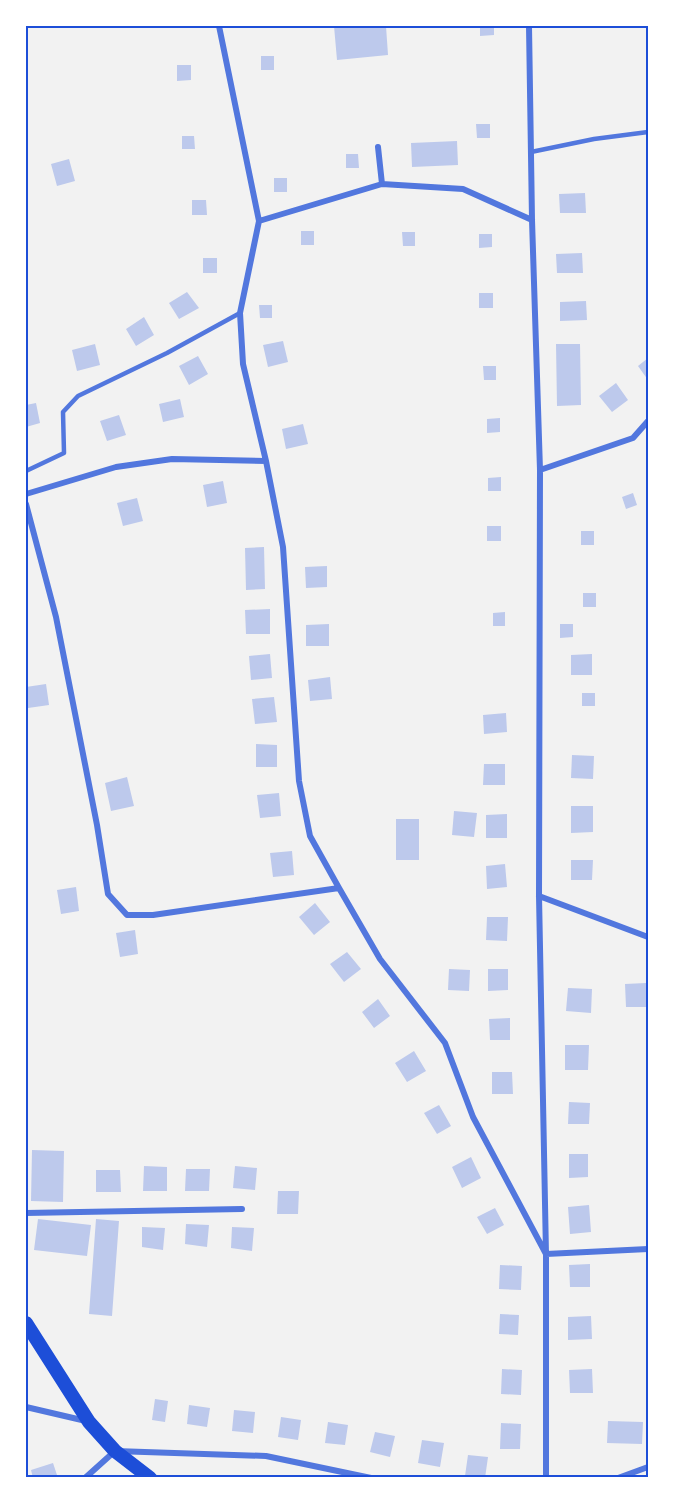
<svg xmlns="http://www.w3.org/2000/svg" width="674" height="1503" viewBox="0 0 674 1503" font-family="'Source Sans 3',sans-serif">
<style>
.building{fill:#bdc9ec}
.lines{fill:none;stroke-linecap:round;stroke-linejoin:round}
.service{stroke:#5277de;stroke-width:4.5}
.minor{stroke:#5277de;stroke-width:6}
.primary{stroke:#1d4ed8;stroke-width:14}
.neatline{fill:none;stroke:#1d4ed8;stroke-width:2}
</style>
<rect width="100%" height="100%" fill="#f2f2f2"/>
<!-- building -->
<path class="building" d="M334 26H386L388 55 337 60Z
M480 26H494V35L480 36Z
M261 56H274V70H261Z
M177 65H191V80L177 81Z
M476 124H490V138H477Z
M182 136H194L195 149H182Z
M457 141 458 165 412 167 411 143Z
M346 154H358L359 168H346Z
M69 159 75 181 57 186 51 164Z
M274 178H287V192H274Z
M585 193 586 213H560L559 194Z
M192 200H206L207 215H192Z
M301 231H314V245H301Z
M402 232H415V246H403Z
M479 234H492V247L479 248Z
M582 253 583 273H557L556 254Z
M203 258H217V273H203Z
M187 292 199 308 179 319 169 303Z
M479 293H493V308H479Z
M586 301 587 320 560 321V302Z
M259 305H272V318H260Z
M144 317 154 335 136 346 126 329Z
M283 341 288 362 268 367 263 345Z
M95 344 100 365 77 371 72 350Z
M556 344H580L581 405 557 406Z
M198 356 208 374 189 385 179 366Z
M648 358V380L638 366Z
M483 366H496V380H484Z
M616 383 628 400 612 412 599 396Z
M180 399 184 417 163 422 159 404Z
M36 403 40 423 26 427V405Z
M119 415 126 435 107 441 100 421Z
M500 418V432L487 433V419Z
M303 424 308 444 286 449 282 429Z
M501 477V491H488V478Z
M223 481 227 503 207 507 203 485Z
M633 493 637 505 626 509 622 497Z
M137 498 143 521 123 526 117 503Z
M487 526H501V541H487Z
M581 531H594V545H581Z
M264 547 265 589 246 590 245 548Z
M327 566V587L306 588 305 567Z
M583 593H596V607H583Z
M270 609V634H246L245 610Z
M505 612V626H493V613Z
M329 624V646H306V625Z
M560 624H573V637L560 638Z
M270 654 272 678 251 680 249 656Z
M592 654V675H571V655Z
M330 677 332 699 310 701 308 680Z
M46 684 49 705 28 708 26 687Z
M582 693H595V706H582Z
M274 697 277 722 255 724 252 699Z
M506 713 507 732 484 734 483 715Z
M256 744 277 745V767H256Z
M572 755 594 756 593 779 571 778Z
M484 764H505V785H483Z
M127 777 134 806 111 811 105 783Z
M279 793 281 816 260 818 257 795Z
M571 806H593V832L571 833Z
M454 811 477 813 474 837 452 835Z
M507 814V838H486V815Z
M396 819H419V860H396Z
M292 851 294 875 273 877 270 853Z
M571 860H593L592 880H571Z
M505 864 507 887 487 889 486 866Z
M76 887 79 911 61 914 57 890Z
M315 903 330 922 314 935 299 917Z
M487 917H508L507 941 486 940Z
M135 930 138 954 120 957 116 933Z
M347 952 361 969 344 982 330 964Z
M449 969 470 970 469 991 448 990Z
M488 969H508V990L488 991Z
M646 983 647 1007H626L625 984Z
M568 988 592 989 591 1013 566 1011Z
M378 999 390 1016 374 1028 362 1012Z
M510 1018V1040H490L489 1019Z
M565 1045H589L588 1070H565Z
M414 1051 426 1071 407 1082 395 1063Z
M492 1072H512L513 1094H492Z
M569 1102 590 1103 589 1124H568Z
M439 1105 451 1126 437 1134 424 1113Z
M32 1150 64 1151 63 1202 31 1201Z
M569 1154H588V1177L569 1178Z
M471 1157 481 1178 462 1188 452 1167Z
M144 1166 167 1167V1191H143Z
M235 1166 257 1168 255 1190 233 1188Z
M186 1169H210L209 1191H185Z
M96 1170H120L121 1192H96Z
M278 1191H299L298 1214H277Z
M589 1205 591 1232 570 1234 568 1207Z
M495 1208 504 1225 487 1234 477 1217Z
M38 1219 91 1225 87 1256 34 1250Z
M96 1219 119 1221 112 1316 89 1314Z
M186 1224 209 1225 207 1247 185 1244Z
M142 1227 165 1228 163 1250 142 1247Z
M232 1227 254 1228 252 1251 231 1248Z
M590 1264V1287H570L569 1265Z
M500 1265 522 1266 521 1290 499 1289Z
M500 1314 519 1315 518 1335 499 1334Z
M591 1316 592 1339 568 1340V1317Z
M502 1369 522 1370 521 1395 501 1394Z
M592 1369 593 1393H570L569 1370Z
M155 1399 168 1401 165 1422 152 1420Z
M189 1405 210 1408 207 1427 187 1424Z
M234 1410 255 1412 253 1433 232 1431Z
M281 1417 301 1420 298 1440 278 1437Z
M608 1421 643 1422 642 1444 607 1443Z
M328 1422 348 1425 345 1445 325 1443Z
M501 1423 521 1424 520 1449H500Z
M375 1432 395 1436 390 1457 370 1452Z
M422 1440 444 1443 440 1467 418 1463Z
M468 1455 488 1457 485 1478 465 1476Z
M53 1463 58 1478H33L31 1470Z"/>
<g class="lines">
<!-- service -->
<path class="service" d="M531 152 594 139 648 132
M26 471 64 453 63 412 78 396 167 353 240 313"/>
<!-- minor -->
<path class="minor" d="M219 26 259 221
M529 26 532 220 540 470 539 896 546 1254V1478
M378 147 382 184
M266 461 243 364 240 313 259 221 382 184 463 189 532 220
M540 470 633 438 648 421
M26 494 116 467 172 459 266 461 283 547 299 781 310 836 339 888 380 959 445 1043 473 1117 546 1254 648 1249
M26 504 56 617 97 825 108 894 127 915H153L339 888
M539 896 648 937
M26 1213 242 1209
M26 1407 86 1421
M85 1478 115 1451 266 1456 371 1478
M618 1478 648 1467"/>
<!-- primary -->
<path class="primary" d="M26 1323 89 1422 115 1451 150 1478"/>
</g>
<!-- border -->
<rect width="674" height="1503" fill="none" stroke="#ffffff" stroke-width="54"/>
<rect x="27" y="27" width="620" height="1449" class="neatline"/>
</svg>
